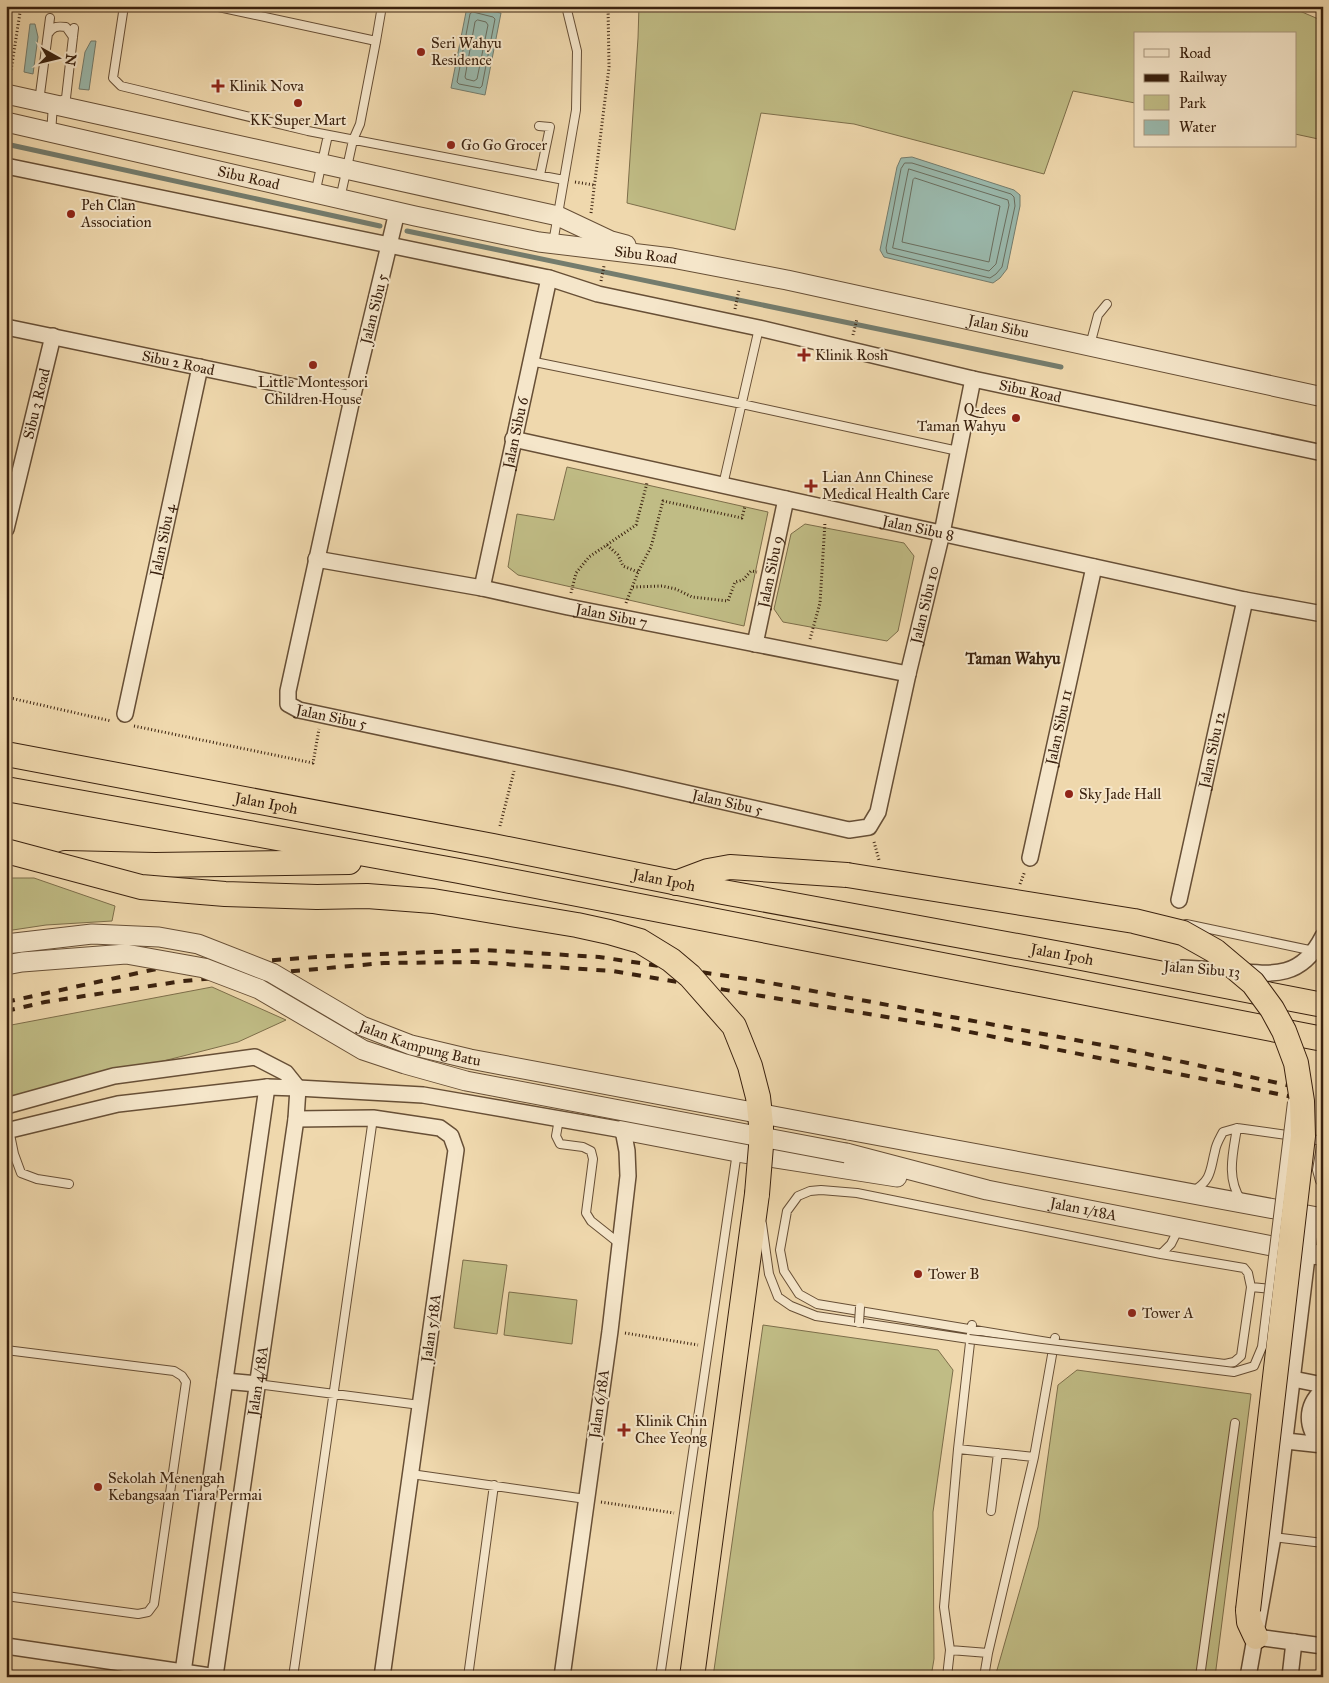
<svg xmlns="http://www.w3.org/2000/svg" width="1329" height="1683" viewBox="0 0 1329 1683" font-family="'IM FELL Great Primer',serif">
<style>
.green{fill:#c0bc85;stroke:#7d6e4a}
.water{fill:#9ab9ad;stroke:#747c6d}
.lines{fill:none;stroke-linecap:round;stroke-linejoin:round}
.shore{stroke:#6a6d5e;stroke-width:1}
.stream{stroke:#747c6d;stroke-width:5}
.service-casing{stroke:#674f36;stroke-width:10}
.minor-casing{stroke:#674f36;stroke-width:18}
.tertiary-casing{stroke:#674f36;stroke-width:21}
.trunk-casing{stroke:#3a210e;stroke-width:26}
.path{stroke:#3a210e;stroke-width:3;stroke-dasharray:1 2.5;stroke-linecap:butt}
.service{stroke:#f5e6ca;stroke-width:8}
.minor{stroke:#f5e6ca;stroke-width:15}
.tertiary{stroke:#f5e6ca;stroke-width:19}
.trunk{stroke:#efd8ad;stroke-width:24}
.rail{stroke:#3a210e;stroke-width:4;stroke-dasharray:9 9;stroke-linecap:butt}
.service-bridge-casing{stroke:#674f36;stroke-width:10;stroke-linecap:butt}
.tertiary-bridge-casing{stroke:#674f36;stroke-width:21;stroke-linecap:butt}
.trunk-bridge-casing{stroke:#3a210e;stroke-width:26;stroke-linecap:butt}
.service-bridge{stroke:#f5e6ca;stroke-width:8}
.tertiary-bridge{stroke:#f5e6ca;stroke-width:19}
.trunk-bridge{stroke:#efd8ad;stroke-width:24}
.poi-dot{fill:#8f2418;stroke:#f5e6ca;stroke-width:2}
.labels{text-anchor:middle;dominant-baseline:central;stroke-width:4;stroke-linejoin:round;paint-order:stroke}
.poi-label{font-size:15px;fill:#3a210e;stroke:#f5e6ca;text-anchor:start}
.street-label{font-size:15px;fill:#3a210e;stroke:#f5e6ca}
.neighbourhood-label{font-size:16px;font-weight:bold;fill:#3a210e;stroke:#f5e6ca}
</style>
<rect width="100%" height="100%" fill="#efd8ad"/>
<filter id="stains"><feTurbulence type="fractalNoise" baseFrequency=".004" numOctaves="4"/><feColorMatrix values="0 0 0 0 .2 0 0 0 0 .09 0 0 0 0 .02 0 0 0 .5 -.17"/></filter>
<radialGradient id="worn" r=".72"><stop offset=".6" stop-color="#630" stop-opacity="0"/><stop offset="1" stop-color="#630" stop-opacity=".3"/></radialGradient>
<!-- green -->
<path class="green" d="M639 6H1288L1323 21V140L1295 134V34H1135V103L1073 91 1044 174 854 124 761 113 735 230 627 203 638 38Z
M567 467 768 512 744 626 518 575 508 567 517 514 554 520Z
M805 524 904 543 914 556 898 631 887 641 783 622 774 609 791 534Z
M6 878H34L115 906 112 921 46 925 6 931Z
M212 987 286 1020 238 1042 6 1101V1026Z
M463 1260 507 1265 497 1334 454 1328Z
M509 1292 577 1300 572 1344 504 1335Z
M763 1325 938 1350 953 1370 933 1512 934 1659 931 1677H713Z
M1077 1370 1251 1394 1215 1677H995L1038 1527 1058 1385Z"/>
<!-- water -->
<path class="water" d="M467 7 501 13 485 95 451 88Z
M30 24H35L38 37 33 74 24 72Z
M91 41H96L89 90 79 89 85 52Z
M912 157 1014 190 1020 195V206L1007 269 1000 278 993 283 884 257 880 250 897 167 901 158Z"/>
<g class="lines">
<!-- shore -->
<path class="shore" d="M473 12 493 17 495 19 482 86 480 88 459 84 457 82 470 14Z
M478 20 486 22 488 25 477 79 474 81 466 79 465 77 475 22Z
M905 163H912L1011 194 1014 197 1015 206 1002 267 996 274 990 278 887 253 886 248 901 169Z
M909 169 1008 200 1009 205 996 264 989 271 893 248Z
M915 178 1000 206 989 262 902 242 913 180Z"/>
<!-- stream -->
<path class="stream" d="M6 144 380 226
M407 231 1061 367"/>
<!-- service casing -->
<g class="service-casing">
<path id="service" d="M124 6 113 78 121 86 308 131 564 180
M214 6 376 41 360 124 353 140 340 199
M48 34C53 26 57 26 66 27L73 37
M376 41 382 6
M46 99 40 94 50 18
M57 103 66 98 74 28
M539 126 550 127 540 175
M51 133 53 105
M315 194 328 135
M553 243 576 110 577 51 566 6
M1090 345 1098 315 1107 304
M530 361 742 404 958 451
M723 485 759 328
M1186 924 1314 951
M6 1115 14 1154 21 1173 37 1179 69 1184
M559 1119 556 1136 560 1144 583 1147 591 1151 593 1159 586 1213 591 1221 620 1244
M1237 1128C1233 1153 1226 1178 1241 1200
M1305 1138 1323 1141
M1322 1141 1317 1170 1320 1181 1323 1182
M821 1190 857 1193 1161 1254 1244 1268 1248 1273 1251 1287 1241 1356 1234 1362 1225 1364 1054 1343 817 1304 799 1294 784 1271 780 1250 787 1211 798 1196 810 1191Z
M1193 1191C1212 1180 1210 1170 1215 1151 1216 1144 1220 1138 1223 1132L1237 1128 1294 1136
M762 1224 769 1274 778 1297 791 1306 816 1316 969 1339
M1161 1254 1171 1244 1179 1228
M1251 1287 1272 1289 1278 1286 1279 1281
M6 1350 174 1371 182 1376 186 1382 154 1604 148 1612 138 1614 6 1596
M257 1384 420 1405
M958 1449 1034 1457
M411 1474 586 1499
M991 1511 998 1453
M1273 1537 1323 1543
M950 1650 988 1653
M293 1677 373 1118
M468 1677 494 1485
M660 1677 737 1152
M947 1677 950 1650 944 1607 958 1449 972 1325
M984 1677 988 1653 1034 1457 1055 1338
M1200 1677 1235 1423"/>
</g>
<!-- minor casing -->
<g class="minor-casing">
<g id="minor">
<path id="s1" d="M6 166 549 278 598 294 759 328 973 379 1323 453"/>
<path id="s2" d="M397 212 352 399 288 691V704L299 710 620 778 849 830 869 827 878 812 908 674 942 533 973 379"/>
<path id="s3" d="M6 327 352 399"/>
<path id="s4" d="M513 439 1245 600 1323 614"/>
<path id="s5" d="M6 529 53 336"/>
<path id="s6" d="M316 559 482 588 568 607 908 674"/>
<path id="s7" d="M482 588 549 278"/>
<path id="s8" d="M755 644 786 499"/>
<path id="s9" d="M125 714 200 367"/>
<path id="s10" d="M1030 858 1094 567"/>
<path id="s11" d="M1179 900 1245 600"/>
<path d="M1182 968C1199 969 1216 970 1233 971 1274 975 1302 978 1323 936"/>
<path d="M6 1106 114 1076 255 1057 286 1073 298 1088"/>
<path d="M296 1119 373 1118 440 1128 451 1136 456 1150 382 1677"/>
<path d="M6 1131 118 1104 267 1087 298 1088 423 1095 623 1130 627 1151 628 1176 610 1331 562 1677"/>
<path d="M1293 1379 1323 1385"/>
<path d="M225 1381 257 1384"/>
<path d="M1286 1441 1323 1445"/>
<path d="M1322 1445C1305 1428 1305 1406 1323 1390"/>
<path d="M1256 1637 1323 1646"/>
<path d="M6 1646 217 1677"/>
<path d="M183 1672 267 1087"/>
<path id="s12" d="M215 1676 296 1119 298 1088"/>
<path d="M1248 1677 1273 1537 1312 1216"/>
<path d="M1290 1677 1294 1642"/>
</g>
</g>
<!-- tertiary casing -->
<g class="tertiary-casing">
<g id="tertiary">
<path d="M6 94 558 216 611 241 626 245"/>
<path id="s13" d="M6 122 415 216 539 242 672 258 787 280 1323 397"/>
<path d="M623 1130 737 1152 897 1177"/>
<path d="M848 1130 1323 1218"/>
<path id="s14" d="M846 1153 987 1190 1323 1256"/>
</g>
</g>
<!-- trunk casing -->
<g class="trunk-casing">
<g id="trunk">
<path id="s15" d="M6 754 493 846 723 892 1066 955 1323 1005"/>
<path d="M6 789 459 871 1323 1039"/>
<path d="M65 863 155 865 349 862"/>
<path d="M676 883 708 871 730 867 847 875"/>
<path d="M1248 1610 1249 1622 1256 1637"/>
<path d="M692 1677 757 1194"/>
</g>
</g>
<!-- path -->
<path class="path" d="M596 6 608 8
M10 77 21 6
M575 182 594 185
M591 213 609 67 608 6
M601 281 604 266
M735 309 739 290
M853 335 857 319
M607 545 618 555 623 566 638 572
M633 587 662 586 676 589 692 597 728 601 735 582 743 580 751 571 757 572
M571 593 576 573 589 557 636 525 647 483
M626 603 638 572 651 547 663 501 742 518 745 506
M810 639 820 603 825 522
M6 697 111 721
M134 726 313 763 319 729
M500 826 514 771
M874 842 879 860
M1020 884 1025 871
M625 1333 698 1345
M601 1502 674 1513"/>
<!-- service -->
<use href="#service" class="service"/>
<!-- minor -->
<use href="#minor" class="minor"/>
<!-- tertiary -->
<use href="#tertiary" class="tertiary"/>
<!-- trunk -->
<use href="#trunk" class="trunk"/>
<!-- rail -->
<path class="rail" d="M6 1002 161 968 331 956 485 950 599 957 754 980 1129 1050 1323 1093
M6 1011 45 1002 183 981 384 963 475 962 613 971 940 1026 1323 1103"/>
<!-- service-bridge casing -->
<g class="service-bridge-casing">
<path id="service-bridge" d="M859 1323 860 1307
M969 1339 1234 1372 1254 1366 1262 1347 1292 1102"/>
</g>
<!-- tertiary-bridge casing -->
<g class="tertiary-bridge-casing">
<g id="tertiary-bridge">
<path id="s16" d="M6 944 92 934 159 937 198 944 272 973 362 1026 411 1045 470 1059 848 1130"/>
<path d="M6 965 22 962 126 954 204 968 259 989 363 1050 405 1064 466 1081 846 1153"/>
</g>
</g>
<!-- trunk-bridge casing -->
<g class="trunk-bridge-casing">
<path id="trunk-bridge" d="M6 851 141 887 225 894 317 897 367 896 433 901 577 925 609 932 640 941 671 960 690 976 734 1026 750 1066 758 1097 761 1124V1146L757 1194
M847 875 1134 921 1183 933 1215 951 1253 983 1272 1009 1284 1031 1296 1063 1302 1101 1303 1136 1248 1610"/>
</g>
<!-- service-bridge -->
<use href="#service-bridge" class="service-bridge"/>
<!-- tertiary-bridge -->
<use href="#tertiary-bridge" class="tertiary-bridge"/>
<!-- trunk-bridge -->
<use href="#trunk-bridge" class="trunk-bridge"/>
</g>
<!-- markers -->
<g class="poi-dot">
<circle cx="421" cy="52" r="5"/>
<path d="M215.5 78.5h5v5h5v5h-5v5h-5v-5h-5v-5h5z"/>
<circle cx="298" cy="103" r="5"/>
<circle cx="451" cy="145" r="5"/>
<circle cx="71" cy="214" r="5"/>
<path d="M801.5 347.5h5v5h5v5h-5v5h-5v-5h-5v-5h5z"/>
<circle cx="313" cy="365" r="5"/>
<circle cx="1016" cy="418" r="5"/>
<path d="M808.5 478.5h5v5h5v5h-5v5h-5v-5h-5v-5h5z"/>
<circle cx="1069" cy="794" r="5"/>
<circle cx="918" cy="1274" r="5"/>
<circle cx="1132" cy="1313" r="5"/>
<path d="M621.5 1422.5h5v5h5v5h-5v5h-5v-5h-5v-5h5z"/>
<circle cx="98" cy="1487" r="5"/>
</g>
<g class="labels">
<!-- poi labels -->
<g class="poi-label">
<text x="431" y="43">Seri Wahyu<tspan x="431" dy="17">Residence</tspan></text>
<text x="229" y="86">Klinik Nova</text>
<text x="298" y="120" text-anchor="middle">KK Super Mart</text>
<text x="461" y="145">Go Go Grocer</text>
<text x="81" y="205">Peh Clan<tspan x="81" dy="17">Association</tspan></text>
<text x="815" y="355">Klinik Rosh</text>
<text x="313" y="382" text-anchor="middle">Little Montessori<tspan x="313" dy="17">Children House</tspan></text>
<text x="1006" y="409" text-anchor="end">Q-dees<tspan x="1006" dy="17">Taman Wahyu</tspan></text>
<text x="822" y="477">Lian Ann Chinese<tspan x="822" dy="17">Medical Health Care</tspan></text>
<text x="1079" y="794">Sky Jade Hall</text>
<text x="928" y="1274">Tower B</text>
<text x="1142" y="1313">Tower A</text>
<text x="635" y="1421">Klinik Chin<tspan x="635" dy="17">Chee Yeong</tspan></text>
<text x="108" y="1478">Sekolah Menengah<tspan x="108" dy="17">Kebangsaan Tiara Permai</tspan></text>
</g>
<!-- street labels -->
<g class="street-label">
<text stroke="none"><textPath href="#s13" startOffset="249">Sibu Road</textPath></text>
<text stroke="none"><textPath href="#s13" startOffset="654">Sibu Road</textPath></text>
<text transform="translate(374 309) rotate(-76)">Jalan Sibu 5</text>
<text stroke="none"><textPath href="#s13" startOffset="1014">Jalan Sibu</textPath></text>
<text stroke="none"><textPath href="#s3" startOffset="176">Sibu 2 Road</textPath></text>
<text stroke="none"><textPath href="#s1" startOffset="1049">Sibu Road</textPath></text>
<text stroke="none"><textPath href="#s5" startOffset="129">Sibu 3 Road</textPath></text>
<text stroke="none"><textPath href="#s7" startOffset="159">Jalan Sibu 6</textPath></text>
<text stroke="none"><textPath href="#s4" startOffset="415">Jalan Sibu 8</textPath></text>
<text stroke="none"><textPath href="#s9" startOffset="178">Jalan Sibu 4</textPath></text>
<text stroke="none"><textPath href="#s8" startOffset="74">Jalan Sibu 9</textPath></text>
<text stroke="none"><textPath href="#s2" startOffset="1330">Jalan Sibu 10</textPath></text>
<text stroke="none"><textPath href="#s6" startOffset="301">Jalan Sibu 7</textPath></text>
<text stroke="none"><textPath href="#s2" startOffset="550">Jalan Sibu 5</textPath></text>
<text stroke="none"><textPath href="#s10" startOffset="134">Jalan Sibu 11</textPath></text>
<text stroke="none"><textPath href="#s11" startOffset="154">Jalan Sibu 12</textPath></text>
<text stroke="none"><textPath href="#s2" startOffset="955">Jalan Sibu 5</textPath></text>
<text stroke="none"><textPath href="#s15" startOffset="265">Jalan Ipoh</textPath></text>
<text stroke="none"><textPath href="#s15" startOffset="670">Jalan Ipoh</textPath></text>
<text stroke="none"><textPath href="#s15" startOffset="1075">Jalan Ipoh</textPath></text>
<text transform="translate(1202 969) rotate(5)">Jalan Sibu 13</text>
<text stroke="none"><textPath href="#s16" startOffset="438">Jalan Kampung Batu</textPath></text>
<text stroke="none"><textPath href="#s14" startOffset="244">Jalan 1/18A</textPath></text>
<text transform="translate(431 1328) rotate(-82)">Jalan 5/18A</text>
<text stroke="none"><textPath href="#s12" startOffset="298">Jalan 4/18A</textPath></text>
<text transform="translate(599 1404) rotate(-82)">Jalan 6/18A</text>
</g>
<!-- neighbourhood labels -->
<g class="neighbourhood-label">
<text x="1013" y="658">Taman Wahyu</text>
</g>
</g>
<!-- margin -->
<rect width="1329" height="1683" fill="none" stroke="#efd8ad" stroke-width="25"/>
<rect x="8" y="8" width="1314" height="1668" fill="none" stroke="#3a210e" stroke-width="2.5"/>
<rect x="12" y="12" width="1304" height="1658" fill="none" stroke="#3a210e"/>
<!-- legend -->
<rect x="1134" y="32" width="162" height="115" fill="#f5e6ca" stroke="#aa977f"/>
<rect x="1144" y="49" width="25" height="8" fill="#f5e6ca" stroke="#aa977f"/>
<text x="1179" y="58" font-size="15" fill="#3a210e">Road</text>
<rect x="1144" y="74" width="25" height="8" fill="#3a210e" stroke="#aa977f"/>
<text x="1179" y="82" font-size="15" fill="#3a210e">Railway</text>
<rect x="1144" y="95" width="25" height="15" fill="#c0bc85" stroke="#aa977f"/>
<text x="1179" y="108" font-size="15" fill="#3a210e">Park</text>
<rect x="1144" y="120" width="25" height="15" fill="#9ab9ad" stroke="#aa977f"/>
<text x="1179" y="132" font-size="15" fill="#3a210e">Water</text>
<!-- north arrow -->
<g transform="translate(58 58) rotate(98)" stroke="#f5e6ca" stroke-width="4" paint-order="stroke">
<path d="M0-4L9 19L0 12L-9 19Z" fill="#3a210e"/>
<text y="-8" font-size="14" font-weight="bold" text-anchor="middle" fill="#3a210e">N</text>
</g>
<rect width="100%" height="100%" filter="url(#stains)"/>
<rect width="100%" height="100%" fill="url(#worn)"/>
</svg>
